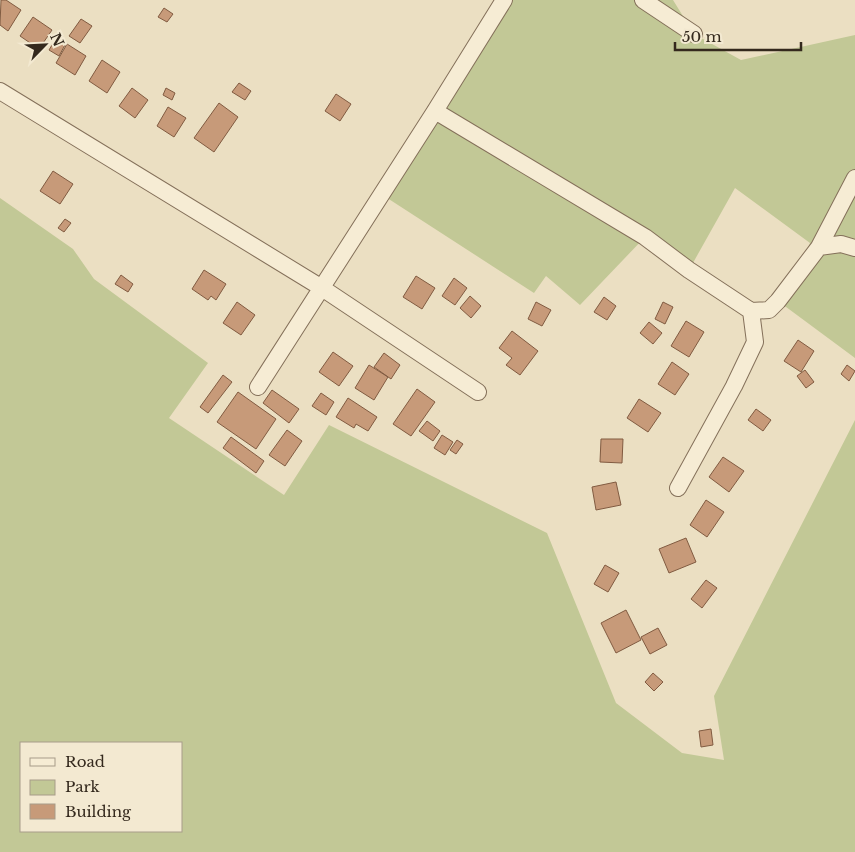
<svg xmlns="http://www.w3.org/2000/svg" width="855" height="852" viewBox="0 0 855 852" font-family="'Libre Baskerville',serif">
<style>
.green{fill:#c2c896;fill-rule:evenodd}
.building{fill:#c79a79;stroke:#815b41}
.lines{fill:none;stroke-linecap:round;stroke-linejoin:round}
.minor-casing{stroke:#84705a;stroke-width:18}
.minor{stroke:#f6ecd4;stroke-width:16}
</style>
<rect width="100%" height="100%" fill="#ebdfc2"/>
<!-- green -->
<path class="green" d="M504 0H673L694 34 741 60 855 35V358L778 301 798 274 810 243 735 188 689 270 645 237 580 305 546 276 534 293 381 194Z
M0 198 73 249 94 279 208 363 169 418 284 495 329 425 547 533 616 703 682 753 724 760 714 696 855 420V852H0ZM21 743H181V831H21Z"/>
<!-- building -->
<path class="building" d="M1 0H6L21 10 8 31 0 25Z
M164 8 173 14 167 22 158 17Z
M33 17 52 30 39 49 20 36Z
M81 19 92 26 80 43 69 36Z
M55 40 65 45 59 56 49 50Z
M67 44 86 56 75 75 56 63Z
M102 60 120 72 107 93 89 81Z
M239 83 251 91 245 100 232 92Z
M132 88 148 100 135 118 119 106Z
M166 88 175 93 172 100 163 95Z
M336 94 351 104 340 121 325 111Z
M219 103 238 117 214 152 194 138Z
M168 107 186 118 174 137 157 126Z
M53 171 73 184 60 204 40 191Z
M65 219 71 223 64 232 58 228Z
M204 270 226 284 216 300 211 296 208 300 192 289Z
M121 275 133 284 128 292 115 284Z
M416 276 435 288 422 309 403 297Z
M454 278 467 288 455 305 442 296Z
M470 296 481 306 471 318 460 308Z
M604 297 616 306 607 320 594 312Z
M237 302 255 315 241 335 223 323Z
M536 302 551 310 542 326 528 319Z
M663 302 673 307 665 324 655 319Z
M686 321 704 332 689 357 671 346Z
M649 322 662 333 653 344 640 333Z
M512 331 538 351 520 375 506 365 512 358 499 348Z
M798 340 814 351 801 372 784 361Z
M333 352 353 366 339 386 319 372Z
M384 353 400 365 391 379 374 367Z
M672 362 689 374 675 395 658 384Z
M369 365 388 377 374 400 355 388Z
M847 365 855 371 849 381 841 374Z
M805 370 814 382 806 388 797 376Z
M223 375 232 382 208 413 200 407Z
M417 389 435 402 411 436 393 424Z
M272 390 299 409 289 423 263 403Z
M238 392 276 419 256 449 217 422Z
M321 393 334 402 326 415 312 406Z
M348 398 377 417 368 431 356 424 354 428 336 417Z
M639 399 661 413 648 432 627 418Z
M756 409 771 420 763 431 748 420Z
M427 421 440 431 433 441 419 431Z
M287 430 302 441 285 466 269 455Z
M442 435 453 442 445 455 434 448Z
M231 437 264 461 256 473 223 448Z
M601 439H623L622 463 600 462Z
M457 440 463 444 456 454 450 450Z
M723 457 744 471 729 492 709 477Z
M616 482 621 505 596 510 592 487Z
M706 500 724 512 707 537 690 525Z
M686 538 696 562 669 573 659 549Z
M605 565 619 573 608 592 594 584Z
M706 580 717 588 702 608 691 599Z
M626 610 641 640 616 653 601 623Z
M658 628 667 645 650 654 641 637Z
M653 673 663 682 654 691 645 682Z
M711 729 713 745 701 747 699 731Z"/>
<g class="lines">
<!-- minor casing -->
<g class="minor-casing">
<path id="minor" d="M643 0 694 34
M0 91 322 288 478 392
M435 111 645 237 689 270 751 311 755 342 734 386 678 488
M819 247 855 178
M751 311 769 310 778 301 819 247 841 244 855 248
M258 387 435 111 504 0"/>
</g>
<!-- minor -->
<use href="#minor" class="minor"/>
</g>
<!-- legend -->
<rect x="20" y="742" width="162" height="90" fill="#f3e9d1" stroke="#a79c89"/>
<rect x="30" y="758" width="25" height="8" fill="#f6ecd4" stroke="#a79c89"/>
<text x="65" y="767" font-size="15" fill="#34291d">Road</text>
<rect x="30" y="780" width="25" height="15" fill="#c2c896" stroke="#a79c89"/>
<text x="65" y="792" font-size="15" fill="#34291d">Park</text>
<rect x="30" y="804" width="25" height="15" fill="#c79a79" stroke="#a79c89"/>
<text x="65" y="817" font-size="15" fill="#34291d">Building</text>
<!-- north arrow -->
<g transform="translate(45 45) rotate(66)" stroke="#f3e9d1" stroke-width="4" paint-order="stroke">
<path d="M0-4L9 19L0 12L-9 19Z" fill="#34291d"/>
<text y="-8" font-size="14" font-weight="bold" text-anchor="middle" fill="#34291d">N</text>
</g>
<!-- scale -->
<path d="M675 42v8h126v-8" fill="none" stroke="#34291d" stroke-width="2.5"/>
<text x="682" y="42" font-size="15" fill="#34291d" stroke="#f3e9d1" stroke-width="4" paint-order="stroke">50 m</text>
</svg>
